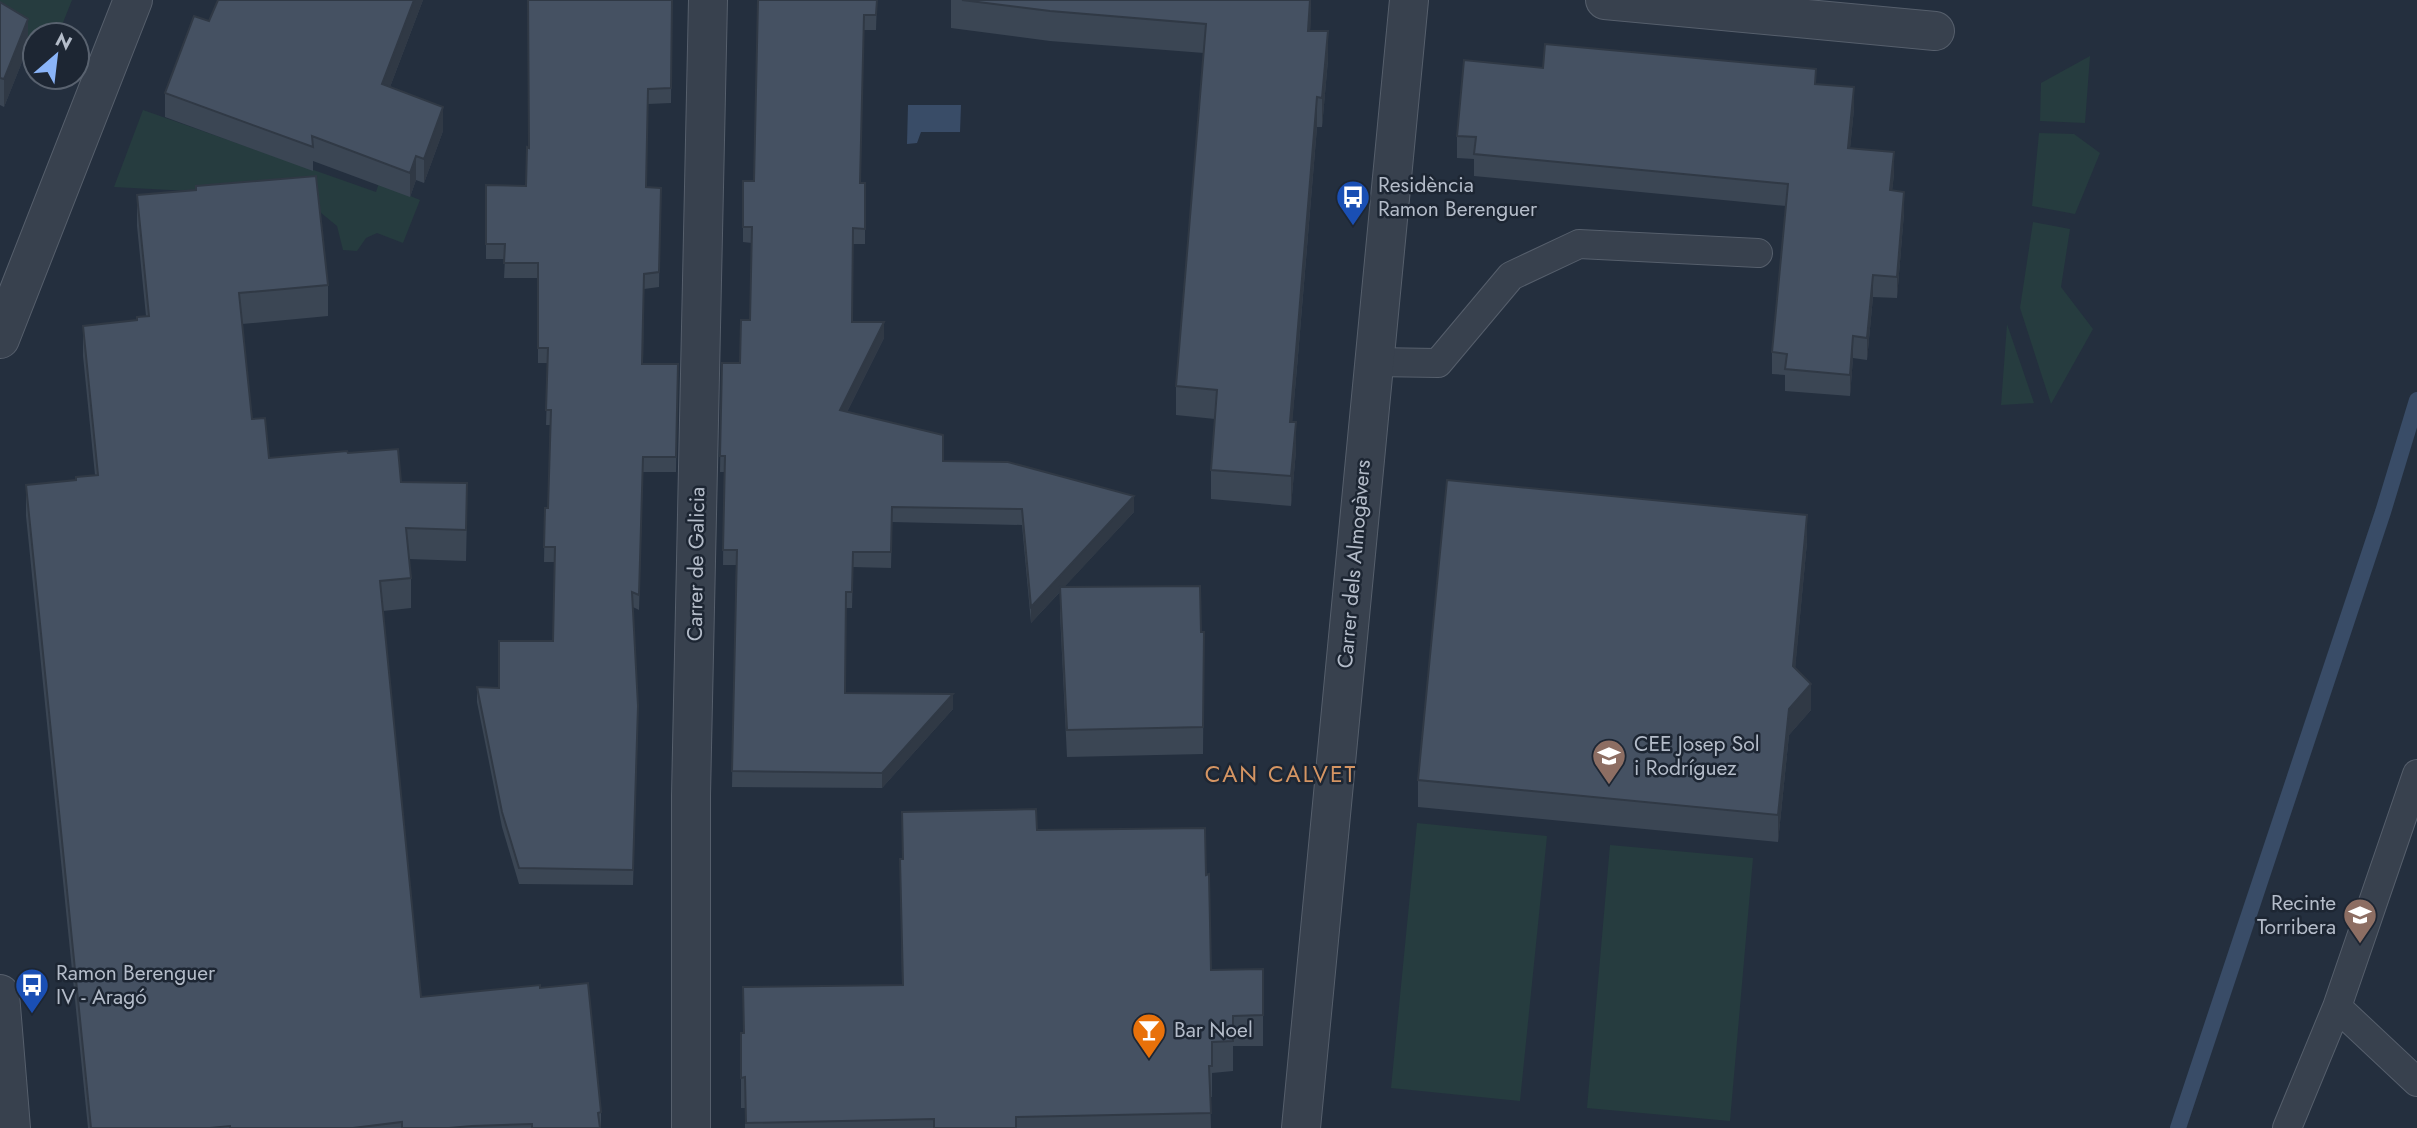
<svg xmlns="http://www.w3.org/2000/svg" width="2417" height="1128" viewBox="0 0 2417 1128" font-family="Jost,sans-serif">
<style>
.green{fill:#263c3f}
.water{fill:#394c67}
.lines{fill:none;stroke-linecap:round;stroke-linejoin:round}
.stream{stroke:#394c67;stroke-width:16}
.service-casing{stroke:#565f6c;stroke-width:30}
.minor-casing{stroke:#565f6c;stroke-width:40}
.service{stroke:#38414e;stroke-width:28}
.minor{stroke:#38414e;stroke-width:38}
.wall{fill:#3b4654}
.shaded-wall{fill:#303945}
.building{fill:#455162;stroke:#303945;stroke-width:2}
.labels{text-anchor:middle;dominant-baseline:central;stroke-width:5;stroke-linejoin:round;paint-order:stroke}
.poi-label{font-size:21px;fill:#b4bcc9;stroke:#1d2633;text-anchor:start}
.street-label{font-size:21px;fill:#b4bcc9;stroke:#1d2633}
.neighbourhood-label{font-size:23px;letter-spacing:2px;fill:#d59563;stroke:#1d2633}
</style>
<rect width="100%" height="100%" fill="#242f3e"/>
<!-- green -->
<path class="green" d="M0 0H72L58 35H35V51L0 29Z
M2090 56 2085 123 2040 121 2041 83Z
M143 110 376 192 379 183 420 200 403 243 377 233 366 238 357 251 343 250 337 226 315 208 189 191 114 187Z
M2039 133 2074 134 2100 153 2075 214 2032 206Z
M2033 222 2070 229 2061 287 2093 329 2051 404 2020 308Z
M2007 324 2034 403 2001 405Z
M1417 823 1547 836 1520 1101 1391 1088Z
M1610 845 1753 858 1730 1121 1587 1108Z"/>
<!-- water -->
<path class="water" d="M908 105H961L960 132H921L917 143 907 144Z"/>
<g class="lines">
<!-- stream -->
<path class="stream" d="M2178 1128 2383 512 2417 400"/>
<!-- service casing -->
<g class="service-casing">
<path id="service" d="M1374 362 1438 363 1511 276 1579 244 1758 253
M2337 1007 2417 1082
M2287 1128 2337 1007 2417 774"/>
</g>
<!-- minor casing -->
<g class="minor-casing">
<path id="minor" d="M1605 0 1935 31
M0 339 133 0
M0 994 11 1128
M691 1128V795L708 0
M1301 1128 1409 0"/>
</g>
<!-- service -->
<use href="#service" class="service"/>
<!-- minor -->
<use href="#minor" class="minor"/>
</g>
<!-- wall -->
<path class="wall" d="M423 0 390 87 443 131 424 183 416 180 410 197 313 161V171L165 117V93L209 21Z
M672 0 671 103 648 104 646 187 661 188 659 287 644 289 643 364H678L676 472H643L639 610 633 607 638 721 633 885 519 884 502 827 477 702V687L499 688 553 641 555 562H544L545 508H548L550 425H546L548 363H538V278H504L505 259H486V185L526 186 529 148Z
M758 0H877L876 30H864L860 183H865V244H853L852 322 884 338 847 412 943 461 1134 512 1064 587 1201 632H1204L1203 754 1067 757 1060 614V592L1031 623 1022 525 892 522 891 568 853 567 852 608H846L845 693 953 709 882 788 732 787 736 565H723L724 472H720L722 363H740L750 320 752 243 743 242V181H754Z
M951 0H1311L1310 31 1328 60 1322 127H1317L1297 368 1292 422 1296 451 1291 506 1211 499V470L1215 419 1176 415V386L1204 53 1050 41 951 28Z
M0 2 28 47 4 107 0 105Z
M1543 68 1816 84 1854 109 1850 148 1894 174 1892 190 1904 213 1897 298 1873 297 1867 360 1853 358 1850 396 1785 391V375L1772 374V352L1786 206 1474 176V159L1457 158V136Z
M137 195 328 285V316L242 324 252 419 269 458 348 453 401 482 467 514 466 561 409 559 411 578V608L383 611 421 997 540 988 601 1112V1128H88L26 516V485L76 480 95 475 83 356V326L137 320 146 316 137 226Z
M1807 542 1795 668 1811 710 1789 735 1778 842 1418 807V780Z
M902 812 1037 830 1206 875 1211 970 1263 969V1046H1233V1071L1212 1073V1097H1210L1211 1128H745V1108H741V1033H744L743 987 902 985 900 859H903Z"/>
<!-- shaded-wall -->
<path class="shaded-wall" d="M414 0H423L382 108V84Z
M1310 0 1311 21 1308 60V31Z
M28 19V47L4 107V79Z
M1328 31V60L1322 127V98Z
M1854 87V109L1848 170V148Z
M1317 97V127L1290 451V422Z
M443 107V131L424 183V159Z
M1894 152V174L1890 212V190Z
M416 156V180L410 197V173Z
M1904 192V213L1897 298V277Z
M1873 275V297L1867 360V338Z
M884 322V338L840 426V410Z
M1853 336V358L1850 396V375Z
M1296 422V451L1291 506V476Z
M1134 496V512L1031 623V607Z
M1807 515V542L1793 693V666Z
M1811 684V710L1789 735 1778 842V815L1789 709Z
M953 694V709L882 788V773Z"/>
<!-- building -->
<path class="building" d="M218 0H414L382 84 443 107 424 159 416 156 410 173 312 136 313 147 165 93 194 16 209 21Z
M528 0H672L671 88 648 89 646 187 661 188 659 272 644 274 642 364H678L676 457H643L639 595 632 592 638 706 633 870 519 868 502 812 477 687 499 688V641H553L555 547H544L545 508H548L551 410H546L548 348H538V263H504L505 244H486V185L526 186 527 147 529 148Z
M758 0H877L876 15H864L860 183H865V229L853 228 852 322H884L840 410 943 435V461L1008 462 1134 496 1031 607 1022 509 892 507 891 552H853L852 592H846L845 693 953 694 882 773 732 771 737 550H723L725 456H720L722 363H740L741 320H750L752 227H743V181H754Z
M962 0H1310L1308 31H1328L1322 98 1317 97 1297 339 1290 422H1296L1291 476 1211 470 1217 390 1176 386 1206 24 1050 11Z
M0 2 28 19 4 79 0 78Z
M1545 44 1816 69 1815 84 1854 87 1848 148 1894 152 1890 190 1904 192 1897 277 1873 275 1867 338 1853 336 1850 375 1785 369 1787 354 1772 352 1788 184 1474 154 1476 137 1457 136 1464 60 1543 68Z
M316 176 328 285 239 293 252 419 265 418 269 458 347 451 348 453 398 449 401 482 467 483 466 530 406 528 411 578 380 581 421 997 540 985V988L588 983 601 1112 598 1113 600 1128H532V1124L472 1126 449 1128H402V1122L353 1128H230V1126L210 1128H91L26 485 76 480V477L98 475 83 326 137 320V317L149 316 137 195 196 190V186Z
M1447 480 1807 515 1793 666 1811 684 1789 709 1778 815 1418 780Z
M1200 586 1201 632H1204L1203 727 1067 730 1060 587Z
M1036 809 1037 830 1205 828 1206 875 1209 874 1211 970 1263 969V1015L1233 1016V1041L1212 1042V1066H1209L1211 1113 1016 1117V1128H934V1119L746 1123 745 1077 741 1078V1033H744L743 987 903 985 900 859H903L902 812Z"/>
<!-- icons -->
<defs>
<g id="bus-pin" transform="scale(1.75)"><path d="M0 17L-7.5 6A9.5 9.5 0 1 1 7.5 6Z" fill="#1a4fb4" stroke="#1d2633"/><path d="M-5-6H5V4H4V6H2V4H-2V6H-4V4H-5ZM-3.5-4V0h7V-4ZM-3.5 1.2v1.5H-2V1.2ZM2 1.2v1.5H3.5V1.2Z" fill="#fff"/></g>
<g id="school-pin" transform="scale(1.75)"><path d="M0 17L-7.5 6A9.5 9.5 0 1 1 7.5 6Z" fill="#8d6e63" stroke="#1d2633"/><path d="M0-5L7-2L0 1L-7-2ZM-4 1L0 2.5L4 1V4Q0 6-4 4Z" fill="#fff"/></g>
<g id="university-pin" transform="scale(1.75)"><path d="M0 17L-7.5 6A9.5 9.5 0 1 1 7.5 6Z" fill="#8d6e63" stroke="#1d2633"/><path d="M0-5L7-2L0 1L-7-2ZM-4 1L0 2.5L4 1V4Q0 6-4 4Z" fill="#fff"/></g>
<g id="bar-pin" transform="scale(1.75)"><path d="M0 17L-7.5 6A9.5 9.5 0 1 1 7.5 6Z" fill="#e8710a" stroke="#1d2633"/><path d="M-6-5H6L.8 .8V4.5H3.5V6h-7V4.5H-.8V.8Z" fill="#fff"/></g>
</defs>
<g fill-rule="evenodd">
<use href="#bus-pin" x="1353" y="197"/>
<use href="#school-pin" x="1609" y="756"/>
<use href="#university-pin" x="2360" y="915"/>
<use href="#bus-pin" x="32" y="985"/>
<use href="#bar-pin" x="1149" y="1030"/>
</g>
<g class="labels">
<!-- poi labels -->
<g class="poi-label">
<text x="1378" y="185">Residència<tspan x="1378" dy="24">Ramon Berenguer</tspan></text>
<text x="1634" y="744">CEE Josep Sol<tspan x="1634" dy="24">i Rodríguez</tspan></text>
<text x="2336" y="903" text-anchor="end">Recinte<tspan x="2336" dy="24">Torribera</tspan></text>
<text x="56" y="973">Ramon Berenguer<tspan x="56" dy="24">IV - Aragó</tspan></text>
<text x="1174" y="1030">Bar Noel</text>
</g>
<!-- street labels -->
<g class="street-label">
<text transform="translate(696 564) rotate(-89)">Carrer de Galicia</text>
<text transform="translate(1354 564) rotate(-85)">Carrer dels Almogàvers</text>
</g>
<!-- neighbourhood labels -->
<g class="neighbourhood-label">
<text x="1281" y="774">CAN CALVET</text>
</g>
</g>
<!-- north arrow -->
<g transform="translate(56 56) rotate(28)"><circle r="33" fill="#1d2633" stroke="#59626f" stroke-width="2"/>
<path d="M0-5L12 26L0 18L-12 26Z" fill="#8ab4f8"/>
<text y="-10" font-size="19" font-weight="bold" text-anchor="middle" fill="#b4bcc9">N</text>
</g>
</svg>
